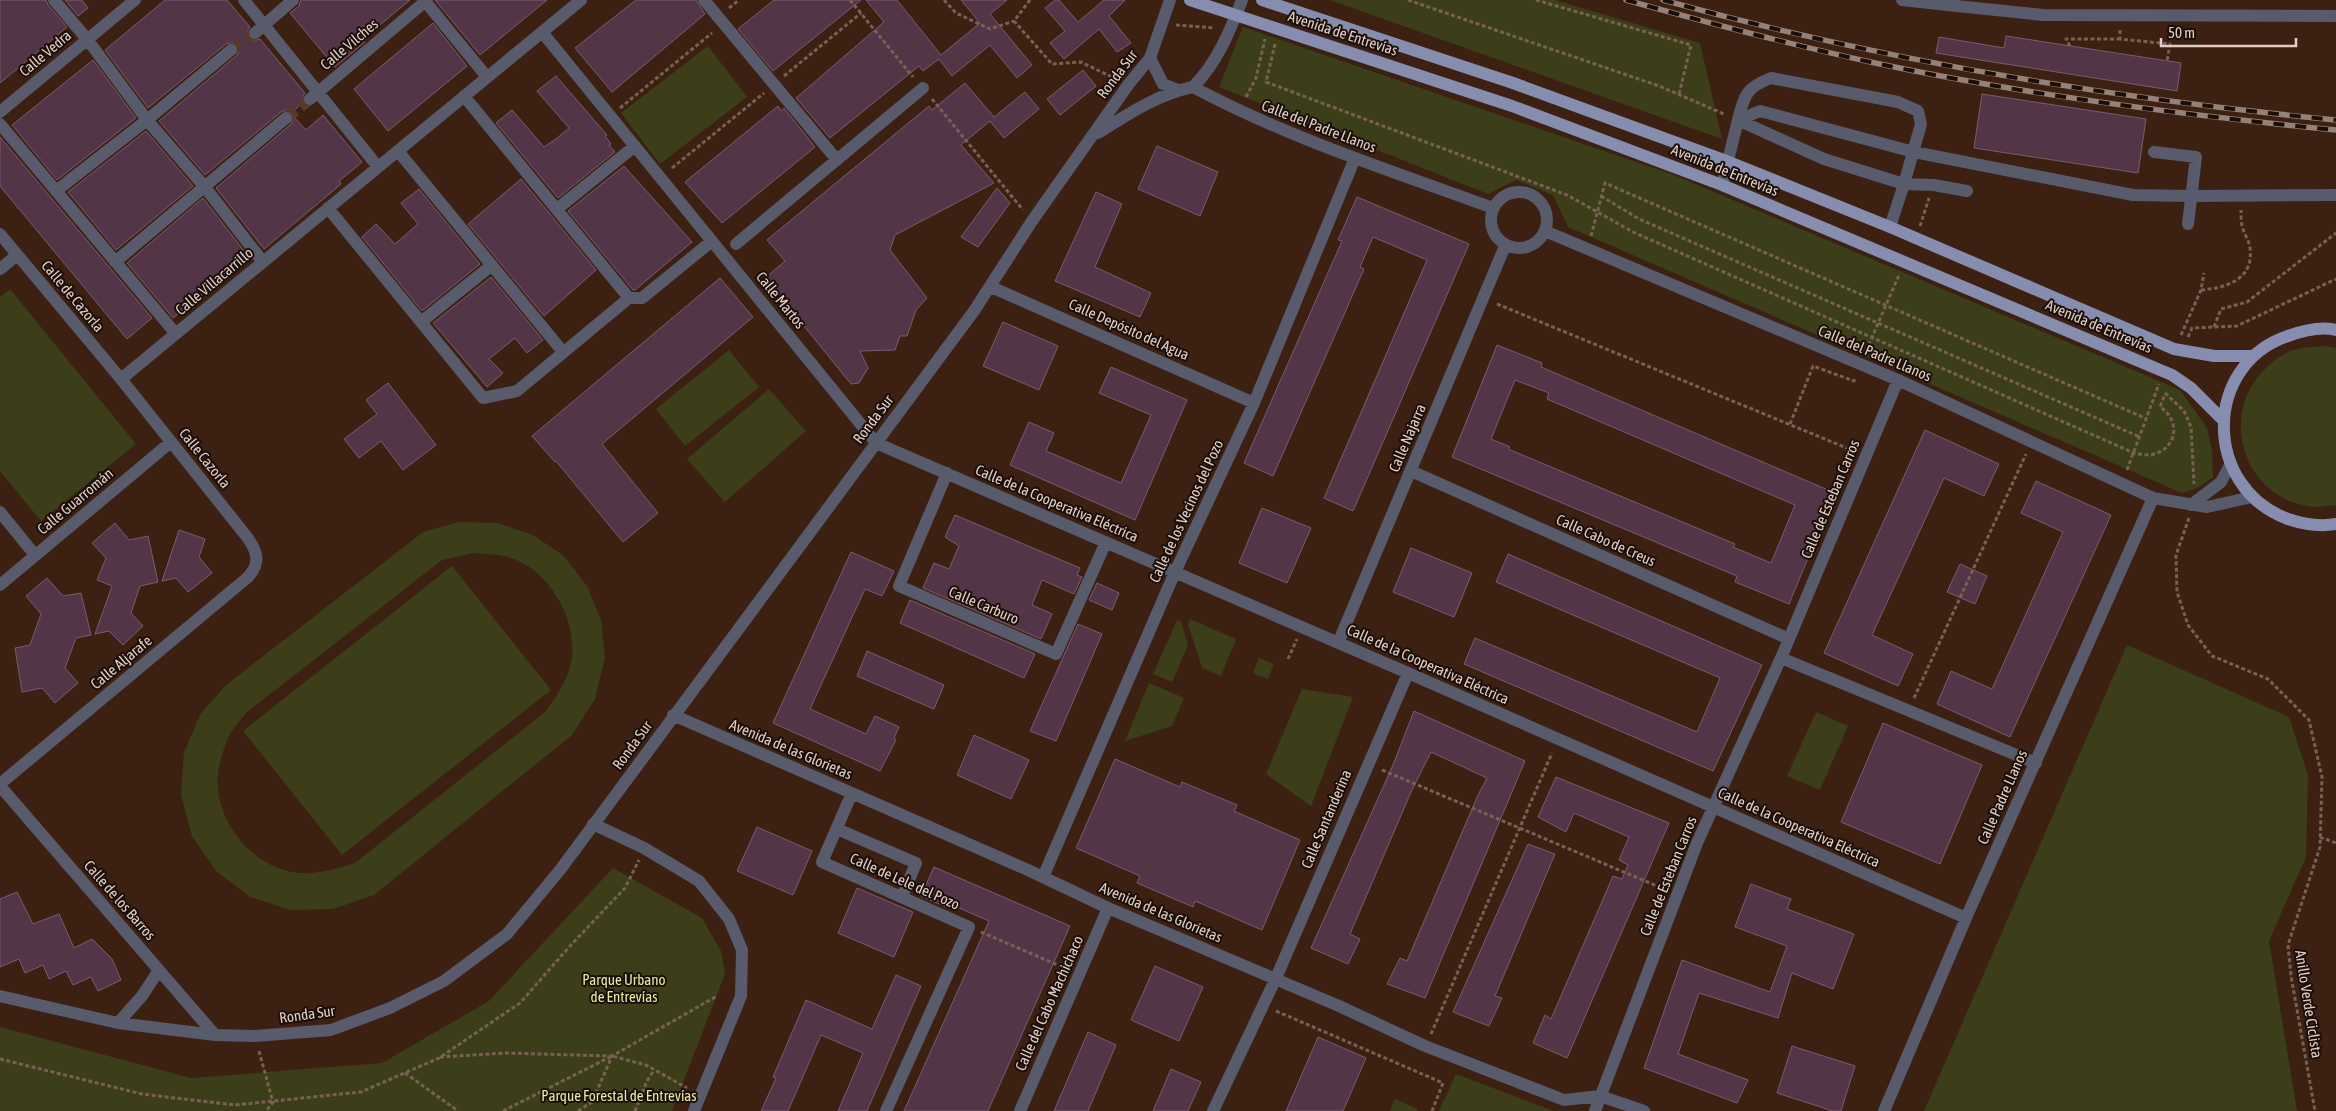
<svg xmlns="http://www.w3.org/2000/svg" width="2336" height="1111" viewBox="0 0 2336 1111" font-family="'Asap Condensed',sans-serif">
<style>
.green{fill:#3c3e1a;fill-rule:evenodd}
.building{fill:#523546;stroke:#7b5c6e;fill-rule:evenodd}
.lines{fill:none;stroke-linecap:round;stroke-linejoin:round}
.minor-tunnel{stroke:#553a2d;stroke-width:12;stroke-dasharray:12 6;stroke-linecap:butt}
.path{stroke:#796054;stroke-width:3;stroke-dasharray:4 2.5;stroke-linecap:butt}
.minor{stroke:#575b6c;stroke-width:12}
.major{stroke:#868daf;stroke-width:12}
.rail-casing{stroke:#978075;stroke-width:5.5}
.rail{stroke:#1a0e08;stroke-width:4;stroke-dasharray:11;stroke-linecap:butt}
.labels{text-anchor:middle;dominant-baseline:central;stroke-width:4;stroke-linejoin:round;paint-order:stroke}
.street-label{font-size:15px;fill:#e2cec6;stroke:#1a0e08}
.park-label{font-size:15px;fill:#e5eaa3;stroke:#1a0e08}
</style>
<rect width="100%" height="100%" fill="#3c2012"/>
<!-- green -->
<path class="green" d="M1330 0H1555L1700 43 1722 139Z
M1243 27 1674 175 2180 390 2207 428 2212 451 2213 477 2199 487 2182 493 1568 227 1553 195 1516 180 1488 194 1219 87Z
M708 46 747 97 660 164 621 113Z
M10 289 136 444 41 521 0 471V297Z
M2324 346 2336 348V505C2330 505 2323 507 2317 507 2248 504 2217 421 2262 372 2271 362 2284 352 2297 349 2306 347 2315 347 2324 346Z
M729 350 759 387 685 446 656 409Z
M769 389 806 431 725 502 687 459Z
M459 522 497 523 533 535 564 556 587 586 601 620 605 658 595 699 572 735 374 895 333 909 291 910 250 897 216 871 192 836 181 795 184 752 201 713 226 685 423 532ZM473 553C483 554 494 554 504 556 546 565 576 615 572 656 570 677 558 694 546 711L355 863C336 869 319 874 299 873 259 869 227 835 219 797 215 778 220 758 227 741 230 731 240 721 246 713L442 560Z
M452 566 551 690 342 855 243 731Z
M1190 619 1236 639 1221 676 1202 668 1188 624Z
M1177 620 1181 621 1188 645 1172 682 1153 674Z
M2127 645 2289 717 2308 775 2306 857 2269 941 2297 1111H1924Z
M1259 658 1274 664 1268 679 1253 673Z
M1149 683 1184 698 1172 726 1125 741Z
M1302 689 1353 697 1311 806 1266 774Z
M1816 712 1848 726 1820 790 1787 776Z
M613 868 702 918 721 951 725 974 672 1111H0V1027L191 1078 382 1063 489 1001Z
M1456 1074 1554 1111H1439Z
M1395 1099 1418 1109 1417 1111H1390Z"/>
<!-- building -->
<path class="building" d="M0 0H46L48 5 67 27 0 83Z
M65 0H82L88 8 78 16Z
M165 0H227L250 27 247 31 249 38 253 41 260 39 305 93 302 97 303 102 292 113 285 110 281 112 205 175 159 121 236 56 239 52 238 45 233 42 226 44 148 108 105 50Z
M301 0H410L363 39 365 42 335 67 290 13 299 6Z
M435 0H547L480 55Z
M636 0H696L705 14 612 92 575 48Z
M774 0H861L773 71 738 29Z
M866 0H897L941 55 980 23 961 0H1007L990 14 1032 65 1017 78 990 45 952 76 939 59 923 71 919 66 830 138 796 98 884 22Z
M1055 0H1059L1078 22 1104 0H1125L1109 16 1131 43 1117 52 1099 29 1064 59 1050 43 1065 31 1045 8Z
M433 23 467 66 388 131 354 89Z
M2006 36 2181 63 2177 91 1936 53 1939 37 2004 48Z
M93 60 136 118 57 180 12 125Z
M1083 70 1096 86 1060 115 1047 99Z
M556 76 607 135 605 136 611 144 609 145 615 152 558 198 496 123 512 110 544 147 556 139 569 128 537 91Z
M965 83 994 117 1025 92 1039 109 1004 138 990 121 961 145 994 183 895 235 890 250 927 298 916 310 907 336H900L895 350 860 351 868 368 859 383 851 384 765 278 785 261 767 240 929 106 932 110Z
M1982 94 2146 119 2138 173 1974 148Z
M778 106 781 111 784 108 815 147 722 223 685 182Z
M323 115 362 162 339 181 341 184 264 249 216 188 291 124 294 117 306 130Z
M146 131 193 186 116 250 68 192Z
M0 137 152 318 127 339 0 186Z
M1157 146 1218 172 1200 216 1138 189Z
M624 166 692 242 635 290H633L568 211Z
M521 179 596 270 544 316 468 224Z
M997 188 1010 203 978 247 961 237Z
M419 189 480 264 422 311 362 237 376 224 395 244 418 224 401 203Z
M1096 192 1122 204 1095 267 1151 293 1140 317 1055 281Z
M1357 197 1469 244 1353 511 1324 498 1427 260 1373 237 1360 267 1364 269 1273 476 1244 463 1342 241 1338 240Z
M203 198 248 256 173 318 127 263Z
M491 277 543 340 527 353 515 338 489 359 503 373 487 387 433 323Z
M720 278 753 317 602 444 658 513 623 542 556 461 555 462 532 436Z
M1003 322 1058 346 1039 390 983 366Z
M1497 345 1542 363 1541 367 1835 493 1789 604 1735 582 1737 576 1452 457ZM1515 380 1549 393 1547 399 1795 505 1771 563 1733 547 1735 544 1508 449 1510 447 1491 439Z
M1111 367 1187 400 1135 520 1010 465 1029 422 1054 433 1046 451 1121 483 1151 415 1099 393Z
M388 383 436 445 403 470 381 441 359 458 344 439 377 414 366 400Z
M1925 430 1999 464 1984 496 1944 478 1872 635 1913 654 1898 686 1824 653Z
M2036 481 2111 515 2010 737 1937 704 1951 671 1992 689 2063 532 2021 513Z
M1262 508 1311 528 1287 583 1239 563Z
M955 515 1080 568 1077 575 1082 577 1074 594 1042 580 1032 605 1052 614 1041 639 923 588 934 563 949 569 959 546 945 537Z
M115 523 129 540 148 536 158 582 140 586 131 613 143 626 123 645 109 631 95 634 112 586 97 580 106 558 92 543Z
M179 530 205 539 199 557 212 573 188 592 176 578 162 581Z
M1411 548 1472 573 1454 617 1393 592Z
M851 552 894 571 882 596 865 589 810 709 866 734 875 716 899 727 894 738 896 740 880 771 773 723Z
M1508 554 1762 665 1713 771 1464 664 1475 638 1697 732 1720 678 1496 582Z
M1960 564 1987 576 1975 604 1947 592Z
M47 578 63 596 81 593 91 635 76 638 65 668 78 683 55 703 42 688 22 692 15 648 30 645 41 614 26 596Z
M1097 583 1119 593 1112 610 1089 600Z
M910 600 1035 654 1024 678 900 623Z
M1078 624 1102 634 1056 741 1030 731Z
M867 651 944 685 934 709 857 676Z
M1414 711 1525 761 1425 998 1387 984 1400 958 1407 961 1478 795 1487 778 1431 752 1411 792 1350 934 1360 939 1348 964 1311 948 1393 765Z
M1883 723 1982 765 1940 864 1841 822Z
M974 735 1029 760 1011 799 957 775Z
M1115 759 1180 787 1182 782 1237 805 1234 811 1300 840 1262 930 1195 901 1193 907 1137 883 1140 876 1076 848Z
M1556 777 1669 823 1567 1058 1533 1043 1545 1015 1551 1019 1613 876 1622 879 1628 865 1619 860 1629 837 1574 813 1566 832 1538 817Z
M757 827 812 851 793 895 737 871Z
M1528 844 1555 854 1495 996 1502 998 1489 1026 1453 1012Z
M934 867 1070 926 988 1111H904L989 921 948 903 946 907 921 896Z
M1751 884 1791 899 1787 909 1854 934 1833 989 1792 973 1778 1018 1699 993 1678 1054 1748 1080 1737 1103 1644 1068 1682 960 1770 992 1787 946 1735 927Z
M857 888 913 912 894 957 838 933Z
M17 892 33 924 59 914 74 948 92 939 112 959 121 980 98 991 91 977 73 985 66 971 49 979 43 965 25 973 19 959 0 967V899Z
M1155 966 1203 987 1179 1041 1131 1020Z
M896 975 921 986 867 1111H838L863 1053 821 1035 788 1111H761L776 1078 773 1077 806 1000 872 1029Z
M1088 1032 1116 1045 1088 1111H1054Z
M1318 1037 1366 1058 1343 1111H1286Z
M1792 1046 1855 1066 1841 1111H1833L1777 1093Z
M1171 1069 1201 1082 1188 1111H1153Z"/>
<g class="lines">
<!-- minor-tunnel -->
<path class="minor-tunnel" d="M231 50 255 33
M286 118 310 99"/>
<!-- path -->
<path class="path" d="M850 0 913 77
M944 0 956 13 990 29 1014 21
M1030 0 1014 21 1052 64 1081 62 1116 79
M1408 0 1659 86 1724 114
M1536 0 1691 45 1679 94
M729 8 739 0
M1176 25 1215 28
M2120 30V39L2170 44 2167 61
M1275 44 1266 82 1567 195 1633 232 2134 453C2140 454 2148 456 2154 454 2177 448 2181 420 2160 407L2165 394
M2070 46 2066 39H2120
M784 76 861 13
M1246 97 1256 78 1265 39
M932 99 1023 210
M620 108 712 33
M672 168 764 93
M1601 196 1639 219 2140 437
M1920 226 1929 198
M1591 236 1605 183 2147 419
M2201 290C2227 288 2254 279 2250 248 2249 240 2244 234 2242 226 2241 221 2241 215 2241 210
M1497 304 1854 451
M2214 327 2221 309 2247 302 2336 233
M2181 335 2201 290 2204 273
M2188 337 2192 328 2237 326 2336 279
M1866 351 1899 275
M2165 393 2184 411 2191 427 2194 484
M1790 424 1813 366 1854 381 1855 378
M2127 470 2159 384
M2189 518 2176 555 2177 592 2188 625 2212 656 2268 679 2309 720 2322 777 2320 847 2288 945 2291 976 2315 1111
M1288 659 1297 639
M1914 698 2026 454
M1382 770 1664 889
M2320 837 2336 843
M981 932 1067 969
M1276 1011 1443 1083 1432 1111
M1431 1034 1552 753
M259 1051 273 1102 266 1111
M440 1057 506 1053 611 1056
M0 1059 142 1094 235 1105 361 1092 439 1058 520 1003 570 946 625 888 639 860
M405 1073 458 1111
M503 1111 612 1056 646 1065 687 1088
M578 1111 592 1102 612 1056 717 996
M635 1111 647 1081 654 1070"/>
<!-- minor -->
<path class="minor" d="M54 0 87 39 147 120 204 186 263 262
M244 0 378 167
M424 0 487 77
M704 0 837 160
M1902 0 1947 5 1954 2
M1947 5 2043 15 2336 16
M542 32 876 443 1408 673 1966 918
M255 33 293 0
M1150 58 1163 84 1178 90
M1193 87C1217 63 1230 31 1242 0
M464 96 629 298
M310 99 427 0
M0 112 135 0
M1738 120 1760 111 1914 152 2133 195 2191 196 2336 195
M1738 120C1744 95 1747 87 1771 78L1898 102 1918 111 1921 124 1904 184 1934 185 1967 191
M0 124 176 334
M1098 133C1128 114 1158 94 1193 87 1288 138 1392 171 1493 208
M398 151 563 352
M2154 152 2196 157 2188 224
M1722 185 1738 120 1824 159 1904 184 1890 227
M56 191 147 120 231 50
M1491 220a28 28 0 1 1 56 0a28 28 0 1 1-56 0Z
M328 208 483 398 517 391 629 298H642L712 241
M557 209 635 146
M1545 231 1898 380 2153 498 2207 507 2252 497
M0 234 121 379 247 537C258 552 261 564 247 578L0 784
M736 244 923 88
M115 262 286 118
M0 269 17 255
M991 287 1254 403
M421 322 492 265
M121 379 581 0
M1411 471 1789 639
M947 473 899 586 1056 654 1106 542
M2191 505 2221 482 2230 465
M0 512 35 555
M0 585 171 442
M1338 643 1505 246
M1781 658 2036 763
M673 715 1028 870 1108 908 1339 1006 1425 1046 1564 1100 1600 1096 1644 1111
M0 786 215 1035
M852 793 822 862 969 927 886 1111
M593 824 644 848 699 881 729 919 742 950 741 996 694 1111
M837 829 916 863 902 897
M1043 877 1175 572 1254 403 1355 158
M0 996 118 1023 215 1035 255 1036 331 1030 390 1008 444 981 507 934 560 870 974 311 1032 221 1128 85 1150 58 1170 0
M118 1023 142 996 159 970
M1020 1111 1108 908
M1213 1111 1276 978 1408 673
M1595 1111 1697 843 1781 658 1898 380
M1884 1111 1966 918 2153 498"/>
<!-- major -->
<path class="major" d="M1190 0 1512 106 1722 185 2172 375 2191 388 2223 420
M1262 0 1513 83 1729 162 1890 227 2174 349 2214 356H2253
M2336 330C2321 326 2302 331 2288 336 2202 365 2203 488 2288 519 2303 524 2320 527 2336 524"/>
<!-- rail casing -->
<g class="rail-casing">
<path id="rail" d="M1626 0C1709 23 1791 45 1875 63 2027 95 2182 115 2336 130
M1663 0C1884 61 2109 98 2336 120"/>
</g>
<!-- rail -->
<use href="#rail" class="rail"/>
</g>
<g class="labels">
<!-- street labels -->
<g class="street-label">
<text transform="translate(1343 33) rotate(18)">Avenida de Entrevías</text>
<text transform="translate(349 44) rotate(-40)">Calle Vilches</text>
<text transform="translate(45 53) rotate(-40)">Calle Vedra</text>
<text transform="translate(1117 74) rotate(-53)">Ronda Sur</text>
<text transform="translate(1319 126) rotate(21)">Calle del Padre Llanos</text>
<text transform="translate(1725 170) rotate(22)">Avenida de Entrevías</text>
<text transform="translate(214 281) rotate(-40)">Calle Villacarrillo</text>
<text transform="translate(73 296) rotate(50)">Calle de Cazorla</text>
<text transform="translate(781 300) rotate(51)">Calle Martos</text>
<text transform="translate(2099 326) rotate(23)">Avenida de Entrevías</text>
<text transform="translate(1129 329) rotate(24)">Calle Depósito del Agua</text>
<text transform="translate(1875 353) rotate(23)">Calle del Padre Llanos</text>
<text transform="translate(873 419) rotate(-53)">Ronda Sur</text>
<text transform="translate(1407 438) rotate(-67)">Calle Najarra</text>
<text transform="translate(205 458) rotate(51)">Calle Cazorla</text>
<text transform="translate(1830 499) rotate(-67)">Calle de Esteban Carros</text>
<text transform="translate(75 501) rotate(-40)">Calle Guarromán</text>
<text transform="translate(1057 503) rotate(23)">Calle de la Cooperativa Eléctrica</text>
<text transform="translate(1186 511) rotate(-65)">Calle de los Vecinos del Pozo</text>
<text transform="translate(1606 540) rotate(24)">Calle Cabo de Creus</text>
<text transform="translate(984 605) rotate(23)">Calle Carburo</text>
<text transform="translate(121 662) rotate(-40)">Calle Aljarafe</text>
<text transform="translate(1428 664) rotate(24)">Calle de la Cooperativa Eléctrica</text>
<text transform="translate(632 745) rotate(-54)">Ronda Sur</text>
<text transform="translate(791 749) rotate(23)">Avenida de las Glorietas</text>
<text transform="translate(2002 797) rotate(-66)">Calle Padre Llanos</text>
<text transform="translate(1326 819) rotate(-67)">Calle Santanderina</text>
<text transform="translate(1799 827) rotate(24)">Calle de la Cooperativa Eléctrica</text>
<text transform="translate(1668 876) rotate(-68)">Calle de Esteban Carros</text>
<text transform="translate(905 881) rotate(24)">Calle de Lele del Pozo</text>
<text transform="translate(120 900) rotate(49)">Calle de los Barros</text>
<text transform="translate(1161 912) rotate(23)">Avenida de las Glorietas</text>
<text transform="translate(1049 1003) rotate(-66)">Calle del Cabo Machichaco</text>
<text transform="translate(2309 1004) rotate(81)">Anillo Verde Ciclista</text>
<text transform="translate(307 1014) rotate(-8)">Ronda Sur</text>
</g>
<!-- park labels -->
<g class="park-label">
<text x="624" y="979">Parque Urbano<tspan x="624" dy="17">de Entrevías</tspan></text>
<text x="619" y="1095">Parque Forestal de Entrevías</text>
</g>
</g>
<!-- scale -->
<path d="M2161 38v8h135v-8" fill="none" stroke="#e2cec6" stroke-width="2.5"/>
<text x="2168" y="38" font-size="15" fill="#e2cec6" stroke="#1a0e08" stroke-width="4" paint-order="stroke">50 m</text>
</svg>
